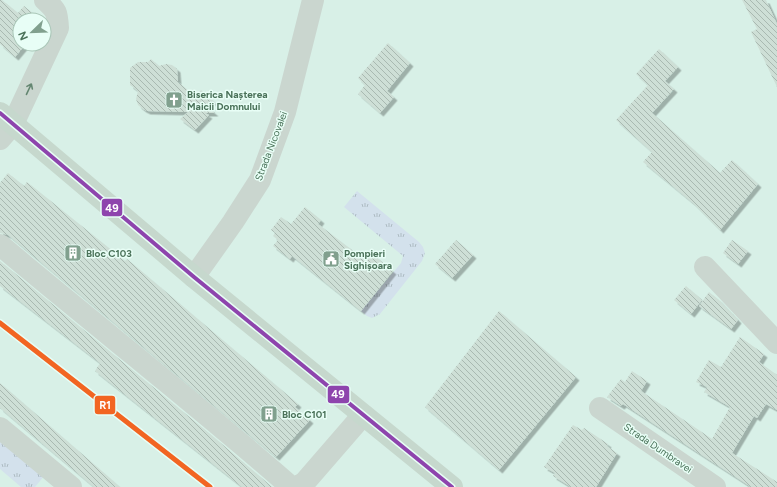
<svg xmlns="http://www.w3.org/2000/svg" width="777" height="487" viewBox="0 0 777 487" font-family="Figtree,sans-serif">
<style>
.residential{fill:#d8f0e7;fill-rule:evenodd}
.grass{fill:url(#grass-tufts)}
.building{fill:url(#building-back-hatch);filter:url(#shadow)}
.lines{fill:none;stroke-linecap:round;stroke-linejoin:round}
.minor{stroke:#cad6cf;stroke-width:22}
.highway{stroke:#c6d8cd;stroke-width:22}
.bus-1-casing{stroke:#e8fef6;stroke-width:7}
.bus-1{stroke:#8e44ad;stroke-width:4}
.rail-1-casing{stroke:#e8fef6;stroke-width:8}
.rail-1{stroke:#f26522;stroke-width:5}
.oneway{stroke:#648671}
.labels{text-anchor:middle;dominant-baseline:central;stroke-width:3;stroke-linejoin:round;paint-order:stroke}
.poi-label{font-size:10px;font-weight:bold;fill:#4a7259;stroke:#e8fef6;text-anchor:start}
.street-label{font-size:10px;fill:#4a7259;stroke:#e8fef6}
.line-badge{stroke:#e8fef6;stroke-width:1.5}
.badge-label{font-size:11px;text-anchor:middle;font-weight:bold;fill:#fff}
</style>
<defs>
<pattern id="grass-tufts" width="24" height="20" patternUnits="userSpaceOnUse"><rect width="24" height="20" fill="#d3e1ec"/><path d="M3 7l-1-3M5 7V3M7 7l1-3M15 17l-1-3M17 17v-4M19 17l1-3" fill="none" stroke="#adbbc2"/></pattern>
<pattern id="building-back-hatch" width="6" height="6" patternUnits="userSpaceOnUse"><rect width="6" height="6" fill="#cedfd6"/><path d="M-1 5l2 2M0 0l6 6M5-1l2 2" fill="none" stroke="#a9b9b1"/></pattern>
<filter id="shadow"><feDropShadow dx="3.5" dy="3.5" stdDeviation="0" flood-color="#0004"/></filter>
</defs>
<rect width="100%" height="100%" fill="#e8f5f1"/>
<!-- residential -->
<path class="residential" d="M0 0H777V487H0ZM20 20H44V44H20Z"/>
<!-- grass -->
<path class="grass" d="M357 191 419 242 423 247 425 253 422 261 380 314 372 318 367 316 361 311 401 263 403 256 344 207Z
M0 437 45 475 35 487H21L0 469Z"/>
<!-- building -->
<path class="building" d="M0 0H2L18 13 24 6 41 20H20V44H26L15 57 0 44Z
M742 0H766L777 24V87L751 32 757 29Z
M388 43 410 63 387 91 394 97 380 113 358 94 365 85 358 78Z
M659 49 678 67 665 81 674 89 652 113 720 173 732 160 758 184 720 230 693 203 643 162 652 152 616 120 648 85 636 74Z
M151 59 159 66 166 64 172 65 177 69 178 82 196 97 201 90 213 101 208 107 215 113H205L209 115 195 130 180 119 188 112 147 111 143 109 138 105 136 99 138 91 130 85V68L138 62H148Z
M8 173 24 186 27 182 125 261 127 259 298 404 295 407 310 420 276 457 8 235 0 233V183Z
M305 207 321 220 318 224 365 260 371 253 393 271 361 311 292 256 290 259 273 246 278 240 273 236 275 233 271 230 281 217 291 224Z
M456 240 473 255 452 278 435 264Z
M732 240 748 251 738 264 723 253Z
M0 261 210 434 272 487H242L95 371 100 363 0 286Z
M686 286 702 300 691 314 674 300Z
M709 292 719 300 738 320 731 329 699 306Z
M499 311 576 377 499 470 425 407Z
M740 337 764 354 759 362 777 375V410L766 404 757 418 754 416 732 453 777 482V487H751L623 404 621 406 607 397 621 379 625 382 632 371 647 381 641 391 712 439 730 407 704 392 707 387 696 382 709 360 721 367Z
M0 383 120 487H94L0 408Z
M573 425 582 430 584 428 608 444 607 446 617 453 596 487H571L553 476 555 473 544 467Z"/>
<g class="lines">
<!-- minor -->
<path class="minor" d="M0 139 13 124 58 28C57 12 57 11 45 0
M0 245C96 326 196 403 290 486L297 487
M705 267 777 343
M194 277 233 222 260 180 285 112 313 0
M600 408 715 487
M0 428 71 487
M298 487 305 482 363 415"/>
<!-- highway -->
<path class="highway" d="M0 113 194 277 452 487"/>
<!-- bus-1 casing -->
<g class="bus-1-casing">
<path id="bus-1" d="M0 113 194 277 452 487"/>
</g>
<!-- bus-1 -->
<use href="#bus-1" class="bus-1"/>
<!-- rail-1 casing -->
<g class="rail-1-casing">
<path id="rail-1" d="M0 323 210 487"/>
</g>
<!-- rail-1 -->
<use href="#rail-1" class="rail-1"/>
</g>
<!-- one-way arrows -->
<defs><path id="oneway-shaft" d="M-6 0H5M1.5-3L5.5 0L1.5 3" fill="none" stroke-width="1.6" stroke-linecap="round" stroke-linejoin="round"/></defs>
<use class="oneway" href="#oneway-shaft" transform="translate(29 89) rotate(-65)"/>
<!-- icons -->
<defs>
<g id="church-square" transform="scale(0.9)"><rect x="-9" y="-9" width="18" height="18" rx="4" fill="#81a08e" stroke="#e8fef6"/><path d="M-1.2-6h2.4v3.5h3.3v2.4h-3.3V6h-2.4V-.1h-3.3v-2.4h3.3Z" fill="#fff"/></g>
<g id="building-square" transform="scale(0.9)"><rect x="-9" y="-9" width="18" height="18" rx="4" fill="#81a08e" stroke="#e8fef6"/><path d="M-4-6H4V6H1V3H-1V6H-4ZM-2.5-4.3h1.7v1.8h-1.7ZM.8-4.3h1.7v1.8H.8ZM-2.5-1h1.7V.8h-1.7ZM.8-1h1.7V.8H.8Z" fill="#fff"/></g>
<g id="civic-square" transform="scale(0.9)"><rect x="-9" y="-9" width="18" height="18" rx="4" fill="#81a08e" stroke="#e8fef6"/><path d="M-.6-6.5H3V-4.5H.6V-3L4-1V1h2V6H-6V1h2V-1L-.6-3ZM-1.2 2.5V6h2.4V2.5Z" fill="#fff"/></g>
</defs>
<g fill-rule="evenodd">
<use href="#church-square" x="174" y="100"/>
<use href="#building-square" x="73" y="253"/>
<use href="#civic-square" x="331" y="259"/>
<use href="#building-square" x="269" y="414"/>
</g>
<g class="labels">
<!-- poi labels -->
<g class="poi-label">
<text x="187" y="94">Biserica Nașterea<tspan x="187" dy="12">Maicii Domnului</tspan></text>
<text x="86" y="253">Bloc C103</text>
<text x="344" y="253">Pompieri<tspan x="344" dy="12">Sighișoara</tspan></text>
<text x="282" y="414">Bloc C101</text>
</g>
<!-- street labels -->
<g class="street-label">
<text transform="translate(271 146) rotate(-69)">Strada Nicovalei</text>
<text transform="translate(658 448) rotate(34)">Strada Dumbravei</text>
</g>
</g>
<g class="line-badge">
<rect x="101" y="198" width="22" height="19" rx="4" fill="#8e44ad"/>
<rect x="327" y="385" width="23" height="19" rx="4" fill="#8e44ad"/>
<rect x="94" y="395" width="22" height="20" rx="4" fill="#f26522"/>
</g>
<g class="badge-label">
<text x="112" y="212">49</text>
<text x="338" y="398">49</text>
<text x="105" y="409">R1</text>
</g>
<!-- north arrow -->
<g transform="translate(32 32) rotate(247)"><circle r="19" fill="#e8fef6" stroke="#a9c6b7"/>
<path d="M0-3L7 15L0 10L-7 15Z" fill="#81a08e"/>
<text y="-6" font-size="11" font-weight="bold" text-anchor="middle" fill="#4a7259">N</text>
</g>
</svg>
